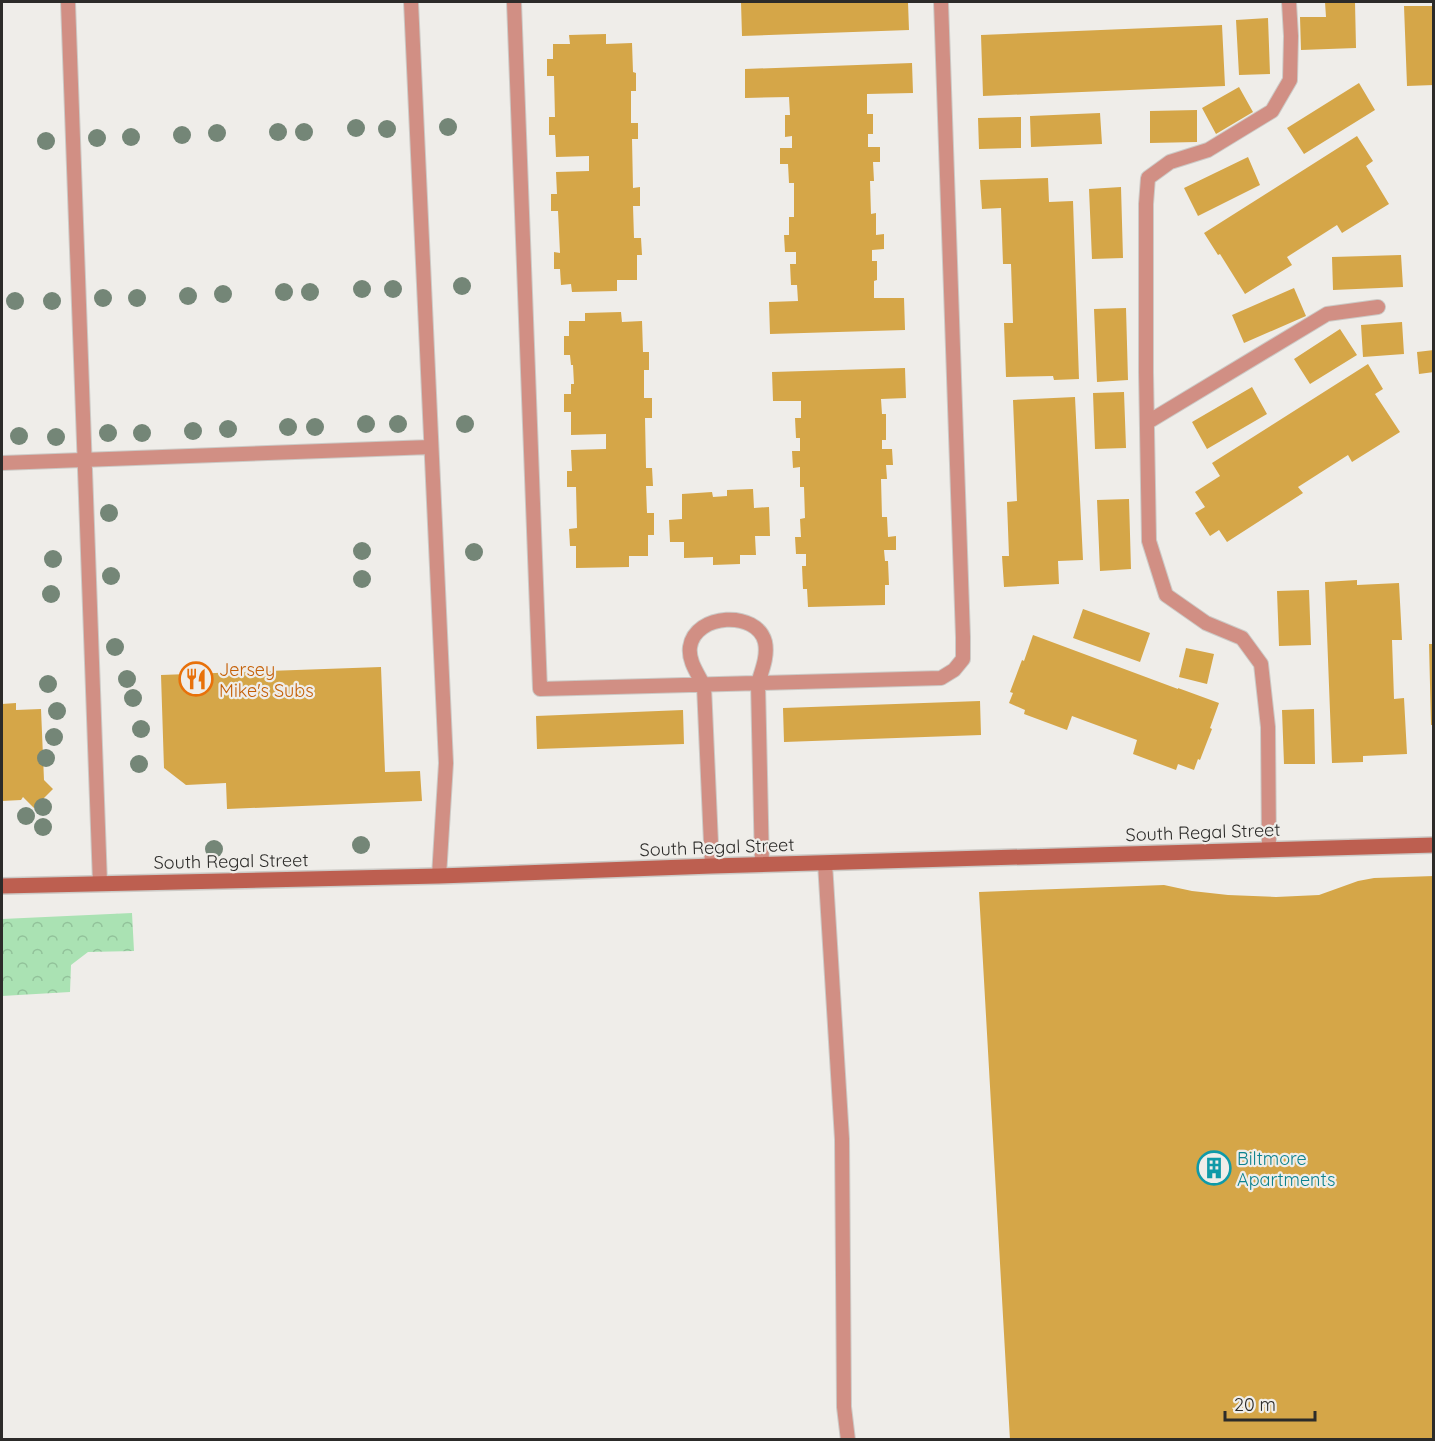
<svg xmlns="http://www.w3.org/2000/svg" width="1435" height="1441" viewBox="0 0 1435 1441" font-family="Quicksand,sans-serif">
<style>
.forest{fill:url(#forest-crowns)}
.building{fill:#d5a648}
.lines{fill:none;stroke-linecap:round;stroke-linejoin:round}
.lane-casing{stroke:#cccac6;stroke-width:16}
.secondary-casing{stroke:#cccac6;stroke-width:18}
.lane{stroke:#d18f84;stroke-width:14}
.secondary{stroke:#bd5f50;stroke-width:15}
.tree{fill:#748677}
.labels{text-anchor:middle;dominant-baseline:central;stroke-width:4.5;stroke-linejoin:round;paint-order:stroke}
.food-label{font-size:18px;fill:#c56008;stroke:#efede9;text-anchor:start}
.street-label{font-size:18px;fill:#2c2b29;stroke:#efede9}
.culture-label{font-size:18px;fill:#0d838f;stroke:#efede9;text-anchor:start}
</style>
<defs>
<pattern id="forest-crowns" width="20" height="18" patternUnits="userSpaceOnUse" patternTransform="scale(1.5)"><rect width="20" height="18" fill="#aae2b3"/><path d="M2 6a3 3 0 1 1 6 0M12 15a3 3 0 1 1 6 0" fill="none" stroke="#92c29a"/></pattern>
</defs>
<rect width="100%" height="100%" fill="#efede9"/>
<!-- forest -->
<path class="forest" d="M132 913 134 951 88 952 71 965 70 992 2 996V919Z"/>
<!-- building -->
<path class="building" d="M741 2H908L909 30 742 36Z
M1325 2H1355L1356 48 1301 50 1300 17H1326Z
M1404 6H1432L1434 85 1407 86Z
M1268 18 1270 74 1239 75 1236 20Z
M1222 25 1225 86 983 96 981 35Z
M606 34V44L632 43 633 72 636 73V91H631V123H638V139H632L633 188 640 187V206H633L634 238H641L642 255H637V280H617V291L572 292 571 284 561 285 560 269H554V252L560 253 558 211H551V194H557L556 172 589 171V156L556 157 555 135H549V117H555L554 76H547V59H553V44H570L569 35Z
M912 63 913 93 867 94V114H873V134H868V147H880V162H873L874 181H870L871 214 876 213V235L884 234V249L872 250V261H877V280L874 281V298H904L905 330 770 334 769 302 798 301 797 285H791L790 264H796V252H785L784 235H789V217H794V183H789L788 164H780V148H792V136L785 137V115H790L789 97 745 98V69Z
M1359 83 1375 110 1304 154 1287 128Z
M1239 87 1253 112 1216 134 1202 108Z
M1197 110V142L1150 143V111Z
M1100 113 1102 144 1031 147 1030 116Z
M1021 117V148L979 149 978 118Z
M1357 136 1373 161 1366 166 1389 204 1342 233 1337 225 1287 257 1292 265 1245 294 1220 254 1218 255 1204 233Z
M1248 157 1260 185 1198 216 1184 188Z
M1048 178 1049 202 1073 201 1079 379 1054 380 1053 376 1006 377 1004 323H1013L1011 264H1003L1001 208 982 209 980 180Z
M1121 187 1123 258 1092 259 1089 189Z
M1401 255 1403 287 1333 290 1332 257Z
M1294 288 1306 316 1244 343 1232 315Z
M1126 308 1128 380 1097 382 1094 309Z
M621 312 622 322 642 321 643 352H649V370H644V398H652V418H645L646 468H652L653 486H646L647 513H654V535H648V556H629V567L576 568V546H570L569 529 577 528 576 487H567V471H572L571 450 606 449V434L571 435V412H564V394H571V384H574L573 365H571L570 355H564V336H569V321H585V313Z
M1402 322 1404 354 1363 357 1361 325Z
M1340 329 1357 355 1310 384 1294 359Z
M1434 350V372L1419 374 1417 352Z
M1368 364 1383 389 1375 394 1400 432 1352 462 1348 455 1298 487 1303 493 1227 542 1219 530 1210 536 1195 513 1205 507 1195 492 1220 476 1212 463Z
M905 368 906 398 881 399 882 414H886V440H882V449H892L893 465H886L887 479H881L882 517H887L888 537 896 536V550H884L885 561H888L889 585H885V605L808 607 807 589H803L802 566H806V554H796L795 537H801L800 519 805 518 804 487H800V467L793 468 792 451H800V438H796L795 418H801V401H773L772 372Z
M1252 387 1267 414 1207 449 1192 422Z
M1124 392 1126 448 1095 449 1093 393Z
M1075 397 1083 560 1058 561 1059 584 1004 587 1002 556H1009L1007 502 1017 501 1013 400Z
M753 489 754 508 769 507 770 536H755L756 555H740V564L713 565V557L684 558V542H670L669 520 682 519V494L712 492 713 497 727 496V490Z
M1129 499 1131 569 1100 571 1097 500Z
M1357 580V585L1399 583 1402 640H1392L1394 699 1404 698 1407 754 1363 756V762L1332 763 1325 582Z
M1309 590 1311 645 1279 646 1277 591Z
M1083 609 1150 633 1140 662 1073 638Z
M1033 635 1178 689V688L1219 703 1210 728 1212 729 1200 760 1198 759 1194 770 1178 764 1176 770 1133 754 1137 740 1072 716 1067 730 1024 714 1025 710 1009 703 1013 693 1010 692 1022 660 1024 661Z
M1429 644H1434V725H1431Z
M1186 648 1214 654 1207 684 1179 677Z
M381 667 385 772 420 771 422 801 227 809 226 783 186 785 164 768 161 675Z
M980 701 981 735 784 742 783 708Z
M16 703V710L41 709 44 780 53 789 34 808 23 797 21 800 2 801V704Z
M1314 709 1315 764H1284L1282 710Z
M683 710 684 744 537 749 536 716Z
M1434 876V1440H1010L979 892 1164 885 1192 891 1228 895 1276 897 1319 895 1358 881 1374 878Z"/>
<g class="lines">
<!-- lane casing -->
<g class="lane-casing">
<path id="lane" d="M68 2 100 883
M411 2 446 763 439 876
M514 2 540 689C674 686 808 682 941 678L954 670 963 659V637L941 2
M1148 422 1327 314 1378 307
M2 463 431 447
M1269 850 1268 727 1261 664 1242 638 1206 623 1166 595 1149 541 1146 372V204L1148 178 1170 162 1208 150 1272 111 1290 80 1291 36 1289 2
M825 863 842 1139 844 1407 848 1440
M712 866 704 686C698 674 688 661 690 647 695 613 757 610 765 642 768 656 762 670 758 683L762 865"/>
</g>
<!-- secondary casing -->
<g class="secondary-casing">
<path id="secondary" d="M2 886 439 876 712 866 1434 845"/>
</g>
<!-- lane -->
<use href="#lane" class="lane"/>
<!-- secondary -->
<use href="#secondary" class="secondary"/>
</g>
<!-- trees -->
<g class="tree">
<circle cx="448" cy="127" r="9"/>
<circle cx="356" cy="128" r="9"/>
<circle cx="387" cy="129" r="9"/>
<circle cx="278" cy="132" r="9"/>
<circle cx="304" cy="132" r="9"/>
<circle cx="217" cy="133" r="9"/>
<circle cx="182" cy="135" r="9"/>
<circle cx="131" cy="137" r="9"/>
<circle cx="97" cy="138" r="9"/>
<circle cx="46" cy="141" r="9"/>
<circle cx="462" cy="286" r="9"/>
<circle cx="362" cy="289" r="9"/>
<circle cx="393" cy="289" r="9"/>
<circle cx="284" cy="292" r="9"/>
<circle cx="310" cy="292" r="9"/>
<circle cx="223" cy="294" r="9"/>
<circle cx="188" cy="296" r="9"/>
<circle cx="103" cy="298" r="9"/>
<circle cx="137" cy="298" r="9"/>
<circle cx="15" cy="301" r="9"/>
<circle cx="52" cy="301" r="9"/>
<circle cx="366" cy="424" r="9"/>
<circle cx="398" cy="424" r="9"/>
<circle cx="465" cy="424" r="9"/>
<circle cx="288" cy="427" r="9"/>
<circle cx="315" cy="427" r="9"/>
<circle cx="228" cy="429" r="9"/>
<circle cx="193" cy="431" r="9"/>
<circle cx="108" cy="433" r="9"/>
<circle cx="142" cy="433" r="9"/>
<circle cx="19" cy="436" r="9"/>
<circle cx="56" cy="437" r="9"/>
<circle cx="109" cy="513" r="9"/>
<circle cx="362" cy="551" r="9"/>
<circle cx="474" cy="552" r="9"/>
<circle cx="53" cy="559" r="9"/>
<circle cx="111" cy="576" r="9"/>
<circle cx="362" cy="579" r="9"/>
<circle cx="51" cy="594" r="9"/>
<circle cx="115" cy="647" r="9"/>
<circle cx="127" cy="679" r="9"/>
<circle cx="48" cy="684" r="9"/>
<circle cx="133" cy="698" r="9"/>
<circle cx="57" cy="711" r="9"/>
<circle cx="141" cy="729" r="9"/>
<circle cx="54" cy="737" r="9"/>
<circle cx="46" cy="758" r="9"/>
<circle cx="139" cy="764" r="9"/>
<circle cx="43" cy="807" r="9"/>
<circle cx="26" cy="816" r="9"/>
<circle cx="43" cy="827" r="9"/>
<circle cx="361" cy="845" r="9"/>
<circle cx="214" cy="849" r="9"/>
</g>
<!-- icons -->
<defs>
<g id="restaurant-ring" transform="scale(1.725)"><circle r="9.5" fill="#efede9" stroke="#e8710a" stroke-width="1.5"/><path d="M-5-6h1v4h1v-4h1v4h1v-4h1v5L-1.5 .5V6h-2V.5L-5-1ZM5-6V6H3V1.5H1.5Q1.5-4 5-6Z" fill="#e8710a"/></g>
<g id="building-ring" transform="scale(1.725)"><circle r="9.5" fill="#efede9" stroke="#0f9aa8" stroke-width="1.5"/><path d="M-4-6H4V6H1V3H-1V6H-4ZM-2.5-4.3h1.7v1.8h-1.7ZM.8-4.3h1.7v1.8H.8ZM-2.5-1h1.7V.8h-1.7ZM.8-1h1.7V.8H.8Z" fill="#0f9aa8"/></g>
</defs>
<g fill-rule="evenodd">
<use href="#restaurant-ring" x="196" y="679"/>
<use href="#building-ring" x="1214" y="1168"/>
</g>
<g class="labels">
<!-- food labels -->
<g class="food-label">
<text x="219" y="669">Jersey<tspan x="219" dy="21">Mike's Subs</tspan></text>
</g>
<!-- street labels -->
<g class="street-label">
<text transform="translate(1203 832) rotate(-2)">South Regal Street</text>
<text transform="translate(717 847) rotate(-2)">South Regal Street</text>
<text transform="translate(231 861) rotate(-1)">South Regal Street</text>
</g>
<!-- culture labels -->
<g class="culture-label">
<text x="1237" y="1158">Biltmore<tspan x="1237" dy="21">Apartments</tspan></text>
</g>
</g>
<!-- border -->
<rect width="1435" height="1441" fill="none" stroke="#2c2b29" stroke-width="6"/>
<!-- scale -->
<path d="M1225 1411v9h90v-9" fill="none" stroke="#2c2b29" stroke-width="3"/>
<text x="1234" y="1411" font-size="18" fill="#2c2b29" stroke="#efede9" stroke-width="4.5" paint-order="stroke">20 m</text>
</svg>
